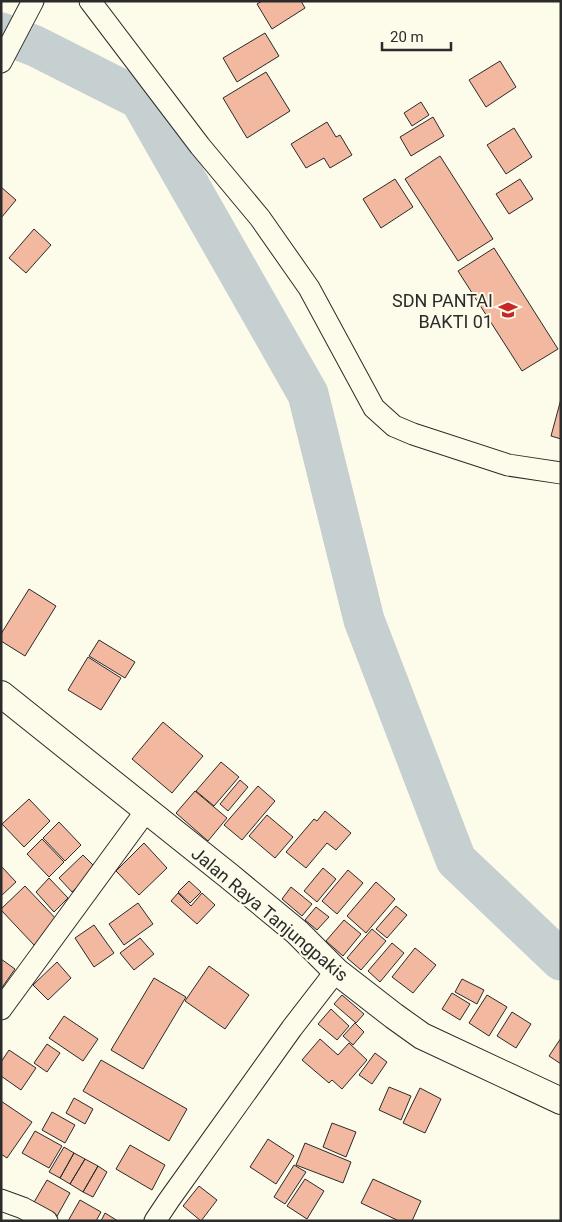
<svg xmlns="http://www.w3.org/2000/svg" width="562" height="1222" viewBox="0 0 562 1222" font-family="Roboto,sans-serif">
<style>
.lines{fill:none;stroke-linecap:round;stroke-linejoin:round}
.river{stroke:#c7d0d0;stroke-width:41}
.building{fill:#f2b8a0;stroke:#2b2b2b}
.minor-casing{stroke:#2b2b2b;stroke-width:23}
.tertiary-casing{stroke:#2b2b2b;stroke-width:28}
.minor{stroke:#fdfbea;stroke-width:21}
.tertiary{stroke:#fdfbea;stroke-width:26}
.labels{text-anchor:middle;dominant-baseline:central;stroke-width:4;stroke-linejoin:round;paint-order:stroke}
.poi-label{font-size:18px;fill:#2b2b2b;stroke:#fdfbea;text-anchor:end}
.street-label{font-size:18px;fill:#2b2b2b;stroke:#fdfbea}
</style>
<rect width="100%" height="100%" fill="#fdfbea"/>
<g class="lines">
<!-- river -->
<path class="river" d="M1 33 35 46 140 99 308 394 364 620 456 860 561 960"/>
</g>
<!-- building -->
<path class="building" d="M262 1H301L305 8 272 29 257 4Z
M265 33 279 56 237 82 223 58Z
M500 61 516 87 486 107 469 80Z
M266 72 290 111 247 138 223 98Z
M421 102 429 115 412 126 404 113Z
M433 117 444 136 411 156 400 137Z
M327 122 336 137 340 135 352 155 330 168 324 158 306 168 291 144Z
M514 128 532 157 506 174 487 145Z
M440 156 493 239 458 261 405 179Z
M395 179 413 207 381 228 363 199Z
M520 179 533 199 509 214 496 194Z
M1 187 16 200 1 218Z
M34 229 51 245 26 273 9 258Z
M494 248 558 349 522 371 458 271Z
M561 399V439L551 436Z
M29 589 56 606 25 656 1 641V634Z
M99 640 135 662 125 678 89 656Z
M88 657 121 678 101 710 68 690Z
M163 722 203 756 172 793 132 759Z
M221 762 239 777 214 806 196 791Z
M240 780 248 787 228 811 220 804Z
M258 786 275 801 242 840 224 825Z
M195 791 227 818 208 841 176 813Z
M29 799 50 821 24 847 2 824Z
M325 811 351 833 336 850 327 843 306 868 286 852 314 819 317 821Z
M267 815 293 837 275 858 249 836Z
M59 822 81 845 65 861 43 838Z
M42 839 64 862 49 877 27 854Z
M144 843 167 868 139 895 116 871Z
M83 855 96 868 72 892 59 878Z
M1 866 16 882 1 896Z
M323 868 336 879 317 902 304 891Z
M348 870 363 883 337 914 322 901Z
M49 878 68 898 54 912 36 892Z
M189 881 201 892 190 903 178 892Z
M376 882 395 899 366 933 347 916Z
M25 886 58 921 34 945 1 910V909Z
M291 887 312 904 302 916 282 899Z
M178 893 191 906 202 893 215 905 197 924 171 901Z
M138 903 153 924 124 945 109 924Z
M396 906 407 915 387 938 376 929Z
M316 907 329 917 317 930 305 920Z
M344 920 361 934 343 956 326 941Z
M94 925 114 953 94 967 75 938Z
M372 929 386 941 361 970 347 958Z
M140 938 154 954 134 970 120 953Z
M392 943 404 953 380 982 368 971Z
M415 948 436 965 413 993 392 977Z
M1 959 15 969 1 989Z
M57 962 71 978 48 1000 33 985Z
M209 966 249 995 225 1029 185 1001Z
M154 978 186 997 143 1069 111 1050Z
M462 979 484 990 477 1004 455 992Z
M452 993 470 1004 460 1020 442 1009Z
M342 995 364 1014 356 1023 334 1004Z
M487 995 507 1007 489 1036 469 1023Z
M331 1009 349 1026 337 1040 318 1024Z
M512 1012 531 1024 516 1048 497 1036Z
M64 1016 98 1039 83 1061 49 1038Z
M355 1023 364 1032 353 1045 343 1036Z
M561 1038V1064L549 1056Z
M320 1039 338 1055 349 1043 367 1060 342 1089 332 1080 329 1083 302 1060Z
M47 1044 60 1053 47 1072 34 1063Z
M9 1050 36 1068 21 1090 1 1076V1062Z
M375 1053 387 1062 372 1084 359 1075Z
M101 1060 187 1109 169 1141 83 1091Z
M389 1087 411 1096 401 1120 379 1110Z
M420 1088 441 1099 425 1133 403 1123Z
M74 1098 93 1109 85 1124 66 1113Z
M1 1101 32 1122 7 1158 1 1154Z
M52 1112 75 1125 65 1143 42 1130Z
M332 1123 356 1132 346 1157 323 1147Z
M35 1131 62 1146 49 1168 22 1153Z
M268 1139 294 1156 276 1184 250 1167Z
M305 1143 351 1162 343 1183 296 1165Z
M130 1145 165 1165 152 1190 116 1169Z
M64 1147 74 1153 60 1178 49 1172Z
M74 1153 85 1159 70 1184 60 1178Z
M85 1159 98 1166 83 1192 70 1184Z
M294 1165 306 1172 285 1204 274 1197Z
M98 1166 107 1172 93 1197 83 1192Z
M305 1179 324 1191 307 1219 287 1206Z
M373 1179 421 1201 412 1221H399L361 1203Z
M47 1180 70 1193 56 1218 33 1204Z
M199 1186 217 1200 201 1221 183 1206Z
M80 1200 101 1212 96 1221H68Z
M105 1213 118 1221H101Z"/>
<g class="lines">
<!-- minor casing -->
<g class="minor-casing">
<path id="minor" d="M90 1 200 146 260 218 309 288 374 408 394 426 413 434 508 465 561 473
M1 62 33 1
M1 1009 146 811
M1 1200 23 1208 47 1221
M155 1221 169 1200 292 1028 336 971"/>
</g>
<!-- tertiary casing -->
<g class="tertiary-casing">
<path id="tertiary" d="M1 694 229 876 297 932 336 971 394 1016 422 1036 561 1101"/>
</g>
<!-- minor -->
<use href="#minor" class="minor"/>
<!-- tertiary -->
<use href="#tertiary" class="tertiary"/>
</g>
<!-- icons -->
<defs>
<g id="school-bare" transform="scale(1.5)"><path d="M0-5L7-2L0 1L-7-2ZM-4 1L0 2.5L4 1V4Q0 6-4 4Z" fill="#c62828" stroke="#fdfbea" stroke-width="2.5" paint-order="stroke"/></g>
</defs>
<g fill-rule="evenodd">
<use href="#school-bare" x="508" y="310"/>
</g>
<g class="labels">
<!-- poi labels -->
<g class="poi-label">
<text x="493" y="300">SDN PANTAI<tspan x="493" dy="21">BAKTI 01</tspan></text>
</g>
<!-- street labels -->
<g class="street-label">
<text transform="translate(270 914) rotate(40)">Jalan Raya Tanjungpakis</text>
</g>
</g>
<!-- border -->
<rect width="562" height="1222" fill="none" stroke="#2b2b2b" stroke-width="5"/>
<!-- scale -->
<path d="M382 42v8h69v-8" fill="none" stroke="#2b2b2b" stroke-width="2.5"/>
<text x="390" y="42" font-size="15" fill="#2b2b2b" stroke="#fdfbea" stroke-width="4" paint-order="stroke">20 m</text>
</svg>
